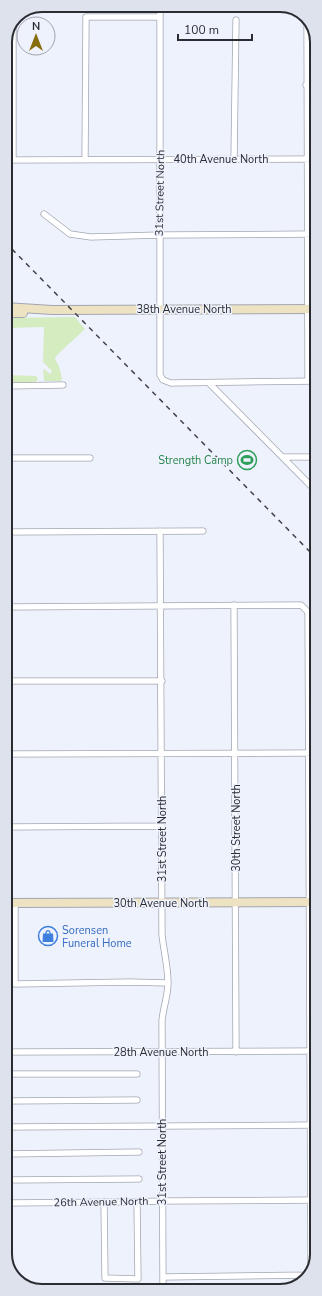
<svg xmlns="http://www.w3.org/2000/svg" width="322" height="1296" viewBox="0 0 322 1296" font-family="'Nunito Sans',sans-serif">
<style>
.green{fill:#d5ecc1}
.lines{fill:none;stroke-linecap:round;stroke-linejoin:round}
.street-casing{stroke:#a3a6b1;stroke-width:7}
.secondary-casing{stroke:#a3a6b1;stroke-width:10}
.street{stroke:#fff;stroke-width:5.5}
.secondary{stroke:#ede2c2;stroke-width:8}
.rail{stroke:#424349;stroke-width:1.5;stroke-dasharray:5 5;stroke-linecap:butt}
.labels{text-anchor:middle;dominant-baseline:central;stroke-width:3;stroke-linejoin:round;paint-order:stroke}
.street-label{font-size:11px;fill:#2b2c31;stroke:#eef2fd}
.leisure-label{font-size:11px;fill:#27864d;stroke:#eef2fd;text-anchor:end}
.shop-label{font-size:11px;fill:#366cbe;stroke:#eef2fd;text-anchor:start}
.rim{fill:none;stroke:#2b2c31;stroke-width:2}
</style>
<rect width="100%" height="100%" fill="#eef2fd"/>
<!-- green -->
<path class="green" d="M75 317 85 329 57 355 55 359 59 366 62 378 61 381H45L44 380 43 370 44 369 50 374 52 371 43 362 44 327 5 328V318Z
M5 375 36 376 38 379 35 383 5 382Z"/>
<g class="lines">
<!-- street casing -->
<g class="street-casing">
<path id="street" d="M160 5V375L163 380 171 383 317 381
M160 9 253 7
M307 17 308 381
M306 85H316
M234 159 236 20
M5 160 316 159
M13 160V22
M85 160 86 17H160
M44 214 70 234 91 237 159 235 316 234
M209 383 317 492
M5 386 63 385
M283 457H317
M5 458H90
M160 531 162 935C164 952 168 967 168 983 168 996 163 1008 162 1021L163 1291
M5 532 203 531
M234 605 236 1052
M5 607 301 605 308 612 311 1271
M5 681H162
M5 754 317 753
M5 827 162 826
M15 903V984L130 982 168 983
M6 1052 317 1051
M6 1074H137
M6 1101 137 1100
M6 1127 317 1125
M6 1154 139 1152
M6 1180 139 1179
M104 1202 105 1278 138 1279 137 1202
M6 1203 124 1202 162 1201 317 1200
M163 1277 309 1275"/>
</g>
<!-- secondary casing -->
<g class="secondary-casing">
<path id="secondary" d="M5 307 52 310 316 309
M5 313H23
M5 903 317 902"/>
</g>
<!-- street -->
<use href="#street" class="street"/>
<!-- secondary -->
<use href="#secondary" class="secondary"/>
<!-- rail -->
<path class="rail" d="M5 242 317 559"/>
</g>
<!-- icons -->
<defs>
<g id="stadium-ring" transform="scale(1)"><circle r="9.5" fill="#eef2fd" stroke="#2e9e5b" stroke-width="1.5"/><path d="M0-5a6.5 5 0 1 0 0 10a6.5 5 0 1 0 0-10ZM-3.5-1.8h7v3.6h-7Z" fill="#2e9e5b"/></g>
<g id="shop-ring" transform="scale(1)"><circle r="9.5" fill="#eef2fd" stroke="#3f7fe0" stroke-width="1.5"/><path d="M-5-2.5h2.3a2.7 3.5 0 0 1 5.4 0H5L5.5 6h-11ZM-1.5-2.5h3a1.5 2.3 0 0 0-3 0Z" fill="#3f7fe0"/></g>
</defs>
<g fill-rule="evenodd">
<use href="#stadium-ring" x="247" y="460"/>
<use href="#shop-ring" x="48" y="936"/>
</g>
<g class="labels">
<!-- street labels -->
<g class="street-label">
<text x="221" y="159">40th Avenue North</text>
<text transform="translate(160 193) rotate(-89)">31st Street North</text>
<text x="184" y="309">38th Avenue North</text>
<text transform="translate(236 828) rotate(-90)">30th Street North</text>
<text transform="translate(162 839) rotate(-90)">31st Street North</text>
<text x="161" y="903">30th Avenue North</text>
<text x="161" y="1052">28th Avenue North</text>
<text transform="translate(162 1162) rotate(-90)">31st Street North</text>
<text transform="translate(101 1202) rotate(-1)">26th Avenue North</text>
</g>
<!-- leisure labels -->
<g class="leisure-label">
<text x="233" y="460">Strength Camp</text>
</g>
<!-- shop labels -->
<g class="shop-label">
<text x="62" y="930">Sorensen<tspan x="62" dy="13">Funeral Home</tspan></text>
</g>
</g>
<!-- crop -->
<path d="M0 0H322V1296H0ZM42 12H280A30 30 0 0 1 310 42V1254A30 30 0 0 1 280 1284H42A30 30 0 0 1 12 1254V42A30 30 0 0 1 42 12Z" fill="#dee2ed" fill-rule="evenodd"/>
<path class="rim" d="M42 12H280A30 30 0 0 1 310 42V1254A30 30 0 0 1 280 1284H42A30 30 0 0 1 12 1254V42A30 30 0 0 1 42 12Z"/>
<!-- north arrow -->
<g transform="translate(36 36)"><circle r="19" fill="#eef2fd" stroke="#a0a3ab"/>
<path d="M0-3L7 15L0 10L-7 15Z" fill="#866d0b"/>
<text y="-6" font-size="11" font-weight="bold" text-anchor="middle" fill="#2b2c31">N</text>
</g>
<!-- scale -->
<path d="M178 34v6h74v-6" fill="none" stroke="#2b2c31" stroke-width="2"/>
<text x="184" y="34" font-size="12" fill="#2b2c31" stroke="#eef2fd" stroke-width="3" paint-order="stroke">100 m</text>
</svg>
